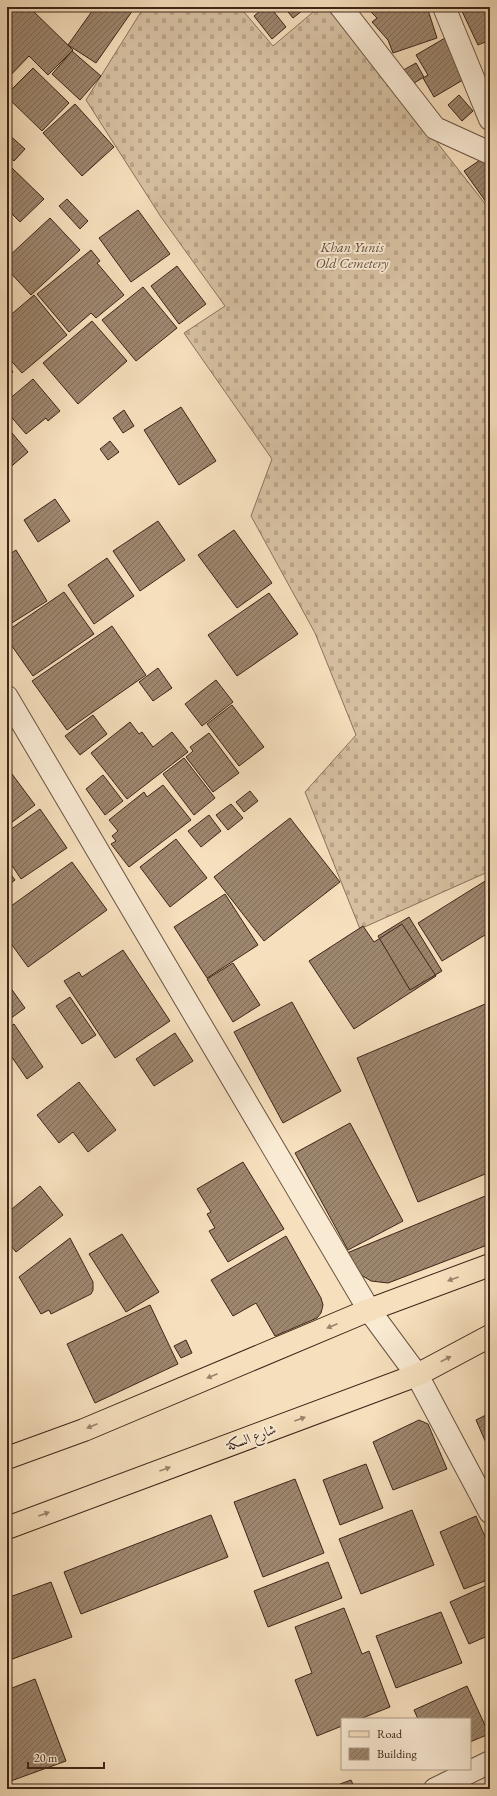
<svg xmlns="http://www.w3.org/2000/svg" width="497" height="1796" viewBox="0 0 497 1796" font-family="'EB Garamond',Amiri,serif">
<style>
.cemetery{fill:url(#cemetery-stones);stroke:#89735c}
.building{fill:url(#building-hatch);stroke:#3c2618}
.lines{fill:none;stroke-linecap:round;stroke-linejoin:round}
.minor-casing{stroke:#6a5441;stroke-width:24}
.major-casing{stroke:#3c2618;stroke-width:24}
.minor{stroke:#f9ead4;stroke-width:22}
.major{stroke:#f6dfbd;stroke-width:22}
.oneway{fill:#99826a}
.labels{text-anchor:middle;dominant-baseline:central;stroke-width:4;stroke-linejoin:round;paint-order:stroke}
.park-label{font-size:14px;font-style:italic;fill:#624c3a;stroke:#f9ead4}
.street-label{font-size:14px;fill:#3c2618;stroke:#f9ead4}
</style>
<defs>
<pattern id="cemetery-stones" width="16" height="16" patternUnits="userSpaceOnUse"><rect width="16" height="16" fill="#d6c0a1"/><path d="M2 7V4a2 2 0 0 1 4 0v3zM10 15v-3a2 2 0 0 1 4 0v3z" fill="#b9a58a"/></pattern>
<pattern id="building-hatch" width="6" height="6" patternUnits="userSpaceOnUse"><rect width="6" height="6" fill="#9d866e"/><path d="M-1 1l2-2M0 6l6-6M5 7l2-2" fill="none" stroke="#816d59"/></pattern>
</defs>
<rect width="100%" height="100%" fill="#f6dfbd"/>
<filter id="stains"><feTurbulence type="fractalNoise" baseFrequency=".005" numOctaves="4"/><feColorMatrix values="0 0 0 0 .2 0 0 0 0 .09 0 0 0 0 .02 0 0 0 .5 -.17"/></filter>
<radialGradient id="worn" r=".72"><stop offset=".6" stop-color="#630" stop-opacity="0"/><stop offset="1" stop-color="#630" stop-opacity=".3"/></radialGradient>
<!-- cemetery -->
<path class="cemetery" d="M144 7H224L244 12 273 46 319 7H331L490 210V871L360 929 305 792 356 735 315 633 251 516 272 459 184 333 225 306 161 217 86 100Z"/>
<!-- building -->
<path class="building" d="M7 7H29L73 50 48 75 29 56 7 79Z
M95 7H135L96 63 68 45Z
M265 7H270L286 27 272 39 254 16Z
M284 7H307L293 18Z
M373 7H427L437 38 393 53 388 40 372 22 377 18 370 11Z
M460 7H490V40L478 45Z
M445 38 468 77 434 97 423 78 428 75 416 55Z
M72 51 101 76 80 100 52 74Z
M416 63 424 77 406 88 398 73Z
M33 68 69 103 42 131 7 97V94Z
M459 95 473 111 462 121 448 105Z
M75 104 114 147 82 176 43 133Z
M7 133 25 149 14 161 7 155Z
M483 158 490 168V199L486 202 464 171Z
M12 168 44 199 20 222 7 209V173Z
M67 199 88 221 80 229 59 206Z
M138 210 170 254 131 282 99 238Z
M50 218 80 250 31 295 7 269V258Z
M91 250 100 261 97 263 124 295 96 318 91 313 69 332 37 294Z
M177 266 206 304 179 324 151 286Z
M143 287 177 328 136 361 102 320Z
M34 295 67 335 22 373 7 356V318Z
M92 321 127 361 78 404 43 363Z
M7 364 13 372 7 377Z
M33 379 60 411 48 421 46 418 26 434 7 412V401Z
M181 407 216 461 179 485 144 430Z
M124 410 134 426 123 433 113 418Z
M7 427 28 452 7 470Z
M110 441 119 452 108 460 100 449Z
M55 499 70 521 38 542 24 520Z
M158 521 185 560 140 591 113 551Z
M234 530 272 583 237 608 198 555Z
M16 550 47 601 7 626V556Z
M107 558 134 596 94 624 68 585Z
M64 592 94 634 33 676 7 639V631Z
M269 593 298 634 237 676 208 635Z
M112 626 146 675 67 730 32 681Z
M158 668 172 688 153 701 139 682Z
M216 680 233 702 202 726 185 704Z
M232 705 264 747 239 766 207 724Z
M93 715 107 734 80 755 65 736Z
M130 722 139 734 142 732 153 747 172 732 188 752 127 799 91 753Z
M209 733 239 773 213 792 186 757 193 751 190 747Z
M184 758 215 798 194 815 163 774Z
M9 770 35 805 7 826V772Z
M103 775 123 801 105 815 86 789Z
M163 785 191 820 129 867 111 844 116 841 112 836 118 831 109 820 144 792 147 797Z
M250 791 258 801 244 812 236 802Z
M231 804 243 818 228 830 216 815Z
M40 809 67 848 21 879 7 858V832Z
M209 815 221 831 201 847 188 831Z
M290 818 340 882 264 941 214 877Z
M176 839 207 878 170 907 140 867Z
M72 862 107 910 28 967 7 938V909Z
M7 869 15 880 7 886Z
M490 878V932L442 961 418 923Z
M225 894 258 945 207 978 174 927Z
M409 917 442 971 410 990 378 936Z
M402 924 436 976 354 1029 309 961 363 926 374 942Z
M123 950 170 1021 115 1058 64 981 79 972 82 977Z
M233 963 260 1005 233 1022 207 979Z
M10 987 25 1008 7 1021V990Z
M70 997 96 1035 82 1044 56 1006Z
M292 1002 341 1091 283 1123 234 1032Z
M490 1002V1172L418 1202 357 1058Z
M14 1024 43 1067 27 1079 7 1050V1029Z
M175 1033 193 1061 154 1086 136 1059Z
M79 1082 116 1130 88 1152 73 1132 59 1143 37 1115Z
M350 1123 403 1221 348 1250 295 1153Z
M243 1162 284 1229 228 1262 209 1231 215 1228 207 1214 211 1212 197 1189Z
M40 1186 63 1215 16 1252 7 1241V1213Z
M490 1194V1244L388 1283 371 1281 358 1273 347 1253Z
M122 1234 159 1292 126 1312 89 1254Z
M286 1236 321 1298 323 1305 321 1313 317 1318 275 1336 256 1303 233 1316 211 1280Z
M70 1238 93 1282V1290L91 1294 51 1314 49 1310 41 1314 19 1277Z
M150 1305 178 1364 95 1403 67 1344Z
M186 1340 192 1353 181 1358 174 1346Z
M490 1413V1452L476 1420Z
M419 1420 428 1424 447 1469 393 1490 373 1442Z
M366 1464 383 1508 340 1525 323 1480Z
M295 1479 324 1553 263 1577 234 1502Z
M412 1510 434 1565 361 1594 339 1539Z
M211 1515 228 1557 81 1614 64 1572Z
M476 1516 490 1548V1579L464 1589 440 1532Z
M328 1562 342 1598 268 1627 254 1591Z
M51 1582 72 1637 7 1661V1598Z
M490 1584V1635L469 1644 450 1602Z
M344 1608 362 1654 369 1651 390 1707 360 1719H342V1726L317 1736 295 1680 312 1673 295 1627Z
M441 1612 462 1663 396 1688 376 1636Z
M35 1679 66 1761 8 1782 7 1778V1690Z
M467 1686 489 1734 470 1742V1719H418L414 1710Z
M351 1780 355 1789H342L340 1784Z"/>
<g class="lines">
<!-- minor casing -->
<g class="minor-casing">
<path id="minor" d="M341 7 435 128 490 153
M444 7 490 119
M7 697 369 1310 417 1375 490 1512
M435 1789 490 1762"/>
</g>
<!-- major casing -->
<g class="major-casing">
<path id="major" d="M7 1458 84 1430 369 1310 490 1265
M7 1528 417 1375 490 1336"/>
</g>
<!-- minor -->
<use href="#minor" class="minor"/>
<!-- major -->
<use href="#major" class="major"/>
</g>
<!-- one-way arrows -->
<defs><path id="oneway-solid" d="M-6-.8H1V-3.2L6.5 0L1 3.2V.8H-6Z"/></defs>
<g class="oneway">
<use href="#oneway-solid" transform="translate(453 1279) rotate(160)"/>
<use href="#oneway-solid" transform="translate(332 1326) rotate(157)"/>
<use href="#oneway-solid" transform="translate(446 1359) rotate(-28)"/>
<use href="#oneway-solid" transform="translate(212 1376) rotate(157)"/>
<use href="#oneway-solid" transform="translate(300 1419) rotate(-20)"/>
<use href="#oneway-solid" transform="translate(92 1426) rotate(157)"/>
<use href="#oneway-solid" transform="translate(165 1469) rotate(-20)"/>
<use href="#oneway-solid" transform="translate(44 1514) rotate(-20)"/>
</g>
<g class="labels">
<!-- park labels -->
<g class="park-label">
<text x="352" y="247">Khan Yunis<tspan x="352" dy="16">Old Cemetery</tspan></text>
</g>
<!-- street labels -->
<g class="street-label">
<text transform="translate(251 1437) rotate(-20)">شارع السكة</text>
</g>
</g>
<!-- margin -->
<rect width="497" height="1796" fill="none" stroke="#f6dfbd" stroke-width="24"/>
<rect x="8" y="8" width="481" height="1780" fill="none" stroke="#3c2618" stroke-width="2"/>
<rect x="12" y="12" width="473" height="1772" fill="none" stroke="#3c2618"/>
<!-- legend -->
<rect x="341" y="1718" width="130" height="52" fill="#f9ead4" stroke="#ad9c89"/>
<rect x="349" y="1731" width="20" height="6" fill="#f6dfbd" stroke="#ad9c89"/>
<text x="377" y="1738" font-size="12" fill="#3c2618">Road</text>
<rect x="349" y="1748" width="20" height="12" fill="url(#building-hatch)" stroke="#ad9c89"/>
<text x="377" y="1758" font-size="12" fill="#3c2618">Building</text>
<!-- scale -->
<path d="M28 1762v6h76v-6" fill="none" stroke="#3c2618" stroke-width="2"/>
<text x="34" y="1762" font-size="12" fill="#3c2618" stroke="#f9ead4" stroke-width="3" paint-order="stroke">20 m</text>
<rect width="100%" height="100%" filter="url(#stains)"/>
<rect width="100%" height="100%" fill="url(#worn)"/>
</svg>
